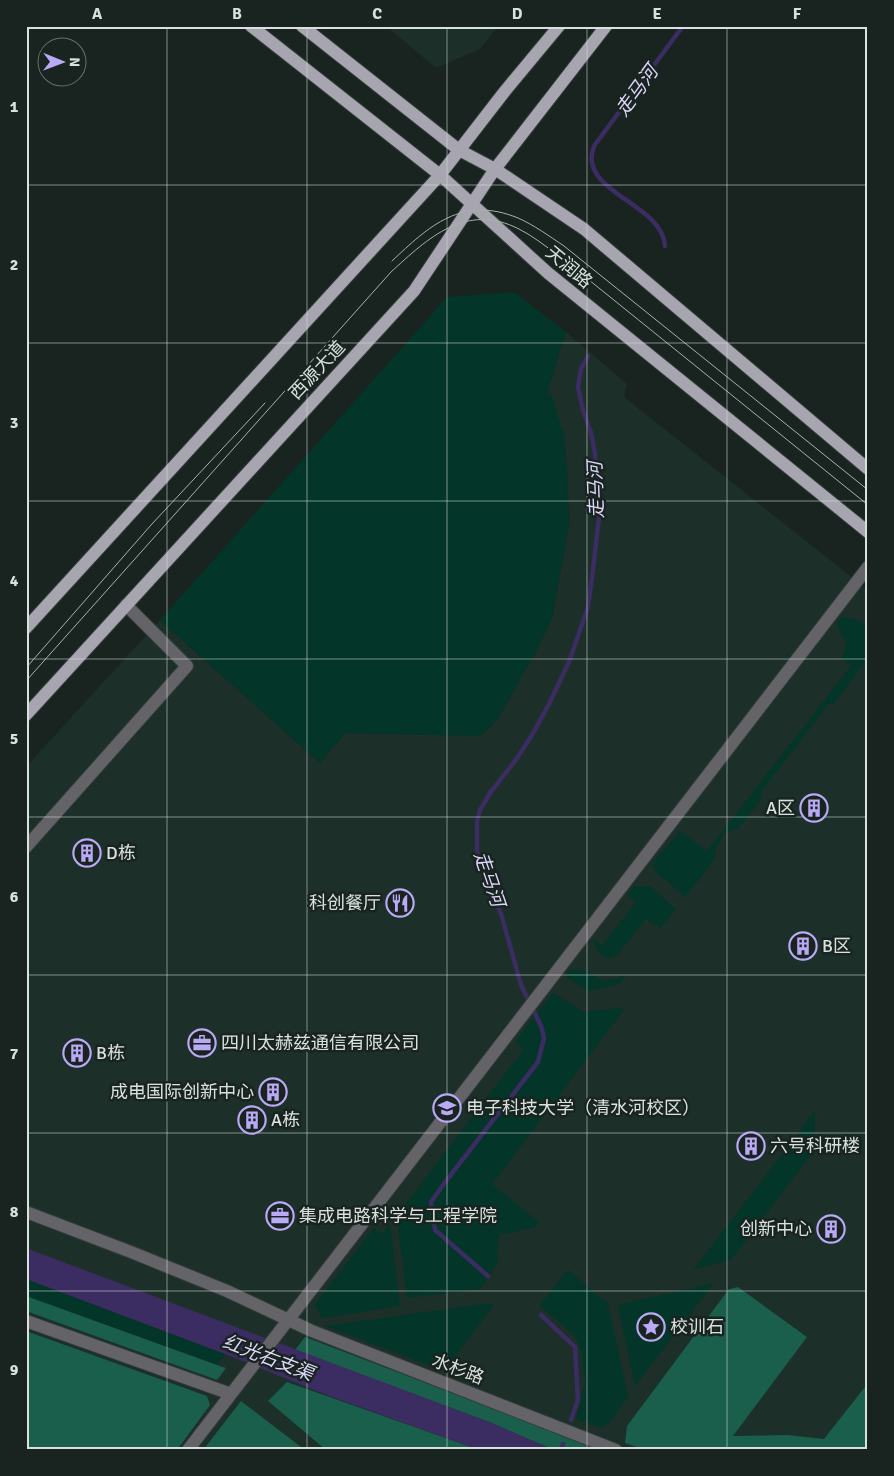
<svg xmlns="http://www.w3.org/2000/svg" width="894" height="1476" viewBox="0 0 894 1476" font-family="Signika,'Noto Sans SC',sans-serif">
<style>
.built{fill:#1c2f29}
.green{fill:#033529}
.forest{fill:#1a5e4c}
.water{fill:#3b2c62}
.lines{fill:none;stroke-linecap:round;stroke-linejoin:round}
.stream{stroke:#3b2c62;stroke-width:4.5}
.street-casing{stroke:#343e3b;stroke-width:14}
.primary-casing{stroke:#343e3b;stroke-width:14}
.street{stroke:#646368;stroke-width:12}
.primary{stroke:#a7a5af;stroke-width:12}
.tram{stroke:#a7b0ad;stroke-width:1}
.grid{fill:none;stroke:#d9e1de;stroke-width:1;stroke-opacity:0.55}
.labels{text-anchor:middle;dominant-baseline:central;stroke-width:5;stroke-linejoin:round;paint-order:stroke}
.street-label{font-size:18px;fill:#d9e1de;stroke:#192420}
.poi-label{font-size:18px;fill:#d9e1de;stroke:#192420;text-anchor:start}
.water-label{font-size:19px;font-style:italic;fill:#dcd6f9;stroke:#192420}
.neatline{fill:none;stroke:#d9e1de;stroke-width:2}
.grid-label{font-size:16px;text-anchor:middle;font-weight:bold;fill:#d9e1de}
</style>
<rect width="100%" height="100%" fill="#192420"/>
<!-- built -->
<path class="built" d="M386 26H498L480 49 436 68Z
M566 332 627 384 624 397 868 590V1450H26V767L160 620 320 763 344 733 480 736 496 721 534 655 552 618 569 524 567 469 564 436 547 392Z"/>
<!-- green -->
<path class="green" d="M514 292 566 332 547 392 552 396 564 436 567 469 569 524 552 618 534 655 496 721 480 736 345 733 320 763 160 620 447 297Z
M842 617 858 620 868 628V658L833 705 829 703 759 795 762 798 738 829 731 830 723 835 716 849 714 860 685 897 654 870 652 864 680 831 707 851 851 666 841 658C854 639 838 639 838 621Z
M634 886H650L676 909 660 928 646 919 617 955 608 958C600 955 594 948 593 939L602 946 636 902 627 895Z
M570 969 587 971 600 979 606 980 619 978 627 973 619 984 588 991 565 976Z
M553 993 584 1012 620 1008 624 1010 492 1184 539 1222 535 1227 499 1235 497 1265 480 1289 407 1298 398 1226 405 1214 401 1210 524 1049 515 1042Z
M815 1111 814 1151 731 1260 694 1269Z
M390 1224 400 1306 322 1318 315 1304 374 1228 382 1234Z
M568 1270 608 1304 628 1397 609 1423 602 1428 576 1419 585 1383 582 1353 575 1336 562 1324 539 1306Z
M26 1279 225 1354 217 1365 26 1296Z
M714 1283 635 1386 618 1305Z
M490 1303 493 1306 444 1371 326 1326Z"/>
<!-- forest -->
<path class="forest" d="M738 1287 807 1337 733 1436 788 1435 824 1439 868 1383V1450H645L625 1443 627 1426 729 1289Z
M26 1296 217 1365 226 1368 217 1380 26 1311Z
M26 1331 207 1396 210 1405 177 1450H26Z
M305 1337 603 1450H554L489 1422 295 1350Z
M287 1382 480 1450H326L268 1401Z
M241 1401 305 1450H203Z"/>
<!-- water -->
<path class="water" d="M26 1248 489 1422 554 1450H480L329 1396 225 1354 26 1279Z"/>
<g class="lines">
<!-- stream -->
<path class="stream" d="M665 246C663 203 576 192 594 146L683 26
M488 1276 435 1230 431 1202 446 1181 538 1062 544 1038 541 1026 521 985 502 917 477 852V821L480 810 490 793 515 761 532 735 549 704 569 662 588 607 593 570 599 517 595 453 591 433 583 410 578 387 581 369 588 356
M541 1315 575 1347 578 1400 571 1420
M561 1450 563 1444"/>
<!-- street casing -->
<g class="street-casing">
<path id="street" d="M26 847 187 666 126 605
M26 1212 131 1252 227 1291 312 1331 616 1450
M26 1321 231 1394
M188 1450 868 567"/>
</g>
<!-- primary casing -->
<g class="primary-casing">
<path id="primary" d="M251 26 440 175 548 273 868 532
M302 26 459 150 495 169 584 229 868 469
M26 628 440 175 505 91 559 26
M26 715 414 291 495 169 606 26"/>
</g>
<!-- street -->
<use href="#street" class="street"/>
<!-- primary -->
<use href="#primary" class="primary"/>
<!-- tram -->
<path class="tram" d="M392 261C429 226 462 195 518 218 534 225 549 236 564 246L868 490
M26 668 151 525 265 403
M26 681 391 272C428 238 466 202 519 229 533 236 545 246 558 255L868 505"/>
</g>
<!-- grid -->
<path class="grid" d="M167 26V1450M307 26V1450M447 26V1450M587 26V1450M727 26V1450M26 185H868M26 343H868M26 501H868M26 659H868M26 817H868M26 975H868M26 1133H868M26 1291H868"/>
<!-- icons -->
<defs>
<g id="building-ring" transform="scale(1.4375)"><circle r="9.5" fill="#192420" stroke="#baaaf6" stroke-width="1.5"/><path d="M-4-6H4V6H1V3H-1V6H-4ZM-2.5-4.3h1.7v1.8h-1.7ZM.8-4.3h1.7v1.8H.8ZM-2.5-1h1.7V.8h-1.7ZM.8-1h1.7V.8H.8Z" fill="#baaaf6"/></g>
<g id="restaurant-ring" transform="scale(1.4375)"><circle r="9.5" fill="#192420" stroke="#baaaf6" stroke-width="1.5"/><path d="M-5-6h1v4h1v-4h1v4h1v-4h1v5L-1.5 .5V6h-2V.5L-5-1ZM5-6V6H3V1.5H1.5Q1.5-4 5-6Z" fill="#baaaf6"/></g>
<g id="office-ring" transform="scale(1.4375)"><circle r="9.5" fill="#192420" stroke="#baaaf6" stroke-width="1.5"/><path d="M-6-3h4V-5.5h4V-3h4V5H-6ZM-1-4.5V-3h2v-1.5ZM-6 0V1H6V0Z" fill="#baaaf6"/></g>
<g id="university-ring" transform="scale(1.4375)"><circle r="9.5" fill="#192420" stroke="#baaaf6" stroke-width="1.5"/><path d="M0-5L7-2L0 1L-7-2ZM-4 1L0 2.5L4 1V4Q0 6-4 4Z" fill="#baaaf6"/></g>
<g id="sight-ring" transform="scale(1.4375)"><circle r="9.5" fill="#192420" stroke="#baaaf6" stroke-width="1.5"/><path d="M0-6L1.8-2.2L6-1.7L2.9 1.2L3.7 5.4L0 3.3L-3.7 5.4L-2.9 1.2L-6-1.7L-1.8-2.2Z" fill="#baaaf6"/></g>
</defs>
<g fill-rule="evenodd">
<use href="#building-ring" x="814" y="808"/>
<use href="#building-ring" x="87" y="853"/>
<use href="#restaurant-ring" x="400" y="903"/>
<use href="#building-ring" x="803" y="946"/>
<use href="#office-ring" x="202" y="1043"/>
<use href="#building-ring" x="77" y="1053"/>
<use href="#building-ring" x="273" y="1092"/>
<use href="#university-ring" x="447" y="1108"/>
<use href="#building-ring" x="252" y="1120"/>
<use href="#building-ring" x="751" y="1146"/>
<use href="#office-ring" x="280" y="1216"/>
<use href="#building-ring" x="831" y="1229"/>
<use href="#sight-ring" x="651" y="1327"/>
</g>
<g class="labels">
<!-- street labels -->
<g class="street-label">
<text transform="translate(569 267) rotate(40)">天润路</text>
<text transform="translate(317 370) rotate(-47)">西源大道</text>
<text transform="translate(458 1369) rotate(21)">水杉路</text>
</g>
<!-- poi labels -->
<g class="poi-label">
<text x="795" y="808" text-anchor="end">A区</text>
<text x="106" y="853">D栋</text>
<text x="381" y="903" text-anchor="end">科创餐厅</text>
<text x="822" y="946">B区</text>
<text x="221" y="1043">四川太赫兹通信有限公司</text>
<text x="96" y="1053">B栋</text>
<text x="254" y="1092" text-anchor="end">成电国际创新中心</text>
<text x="466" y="1108">电子科技大学（清水河校区）</text>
<text x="271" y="1120">A栋</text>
<text x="770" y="1146">六号科研楼</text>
<text x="299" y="1216">集成电路科学与工程学院</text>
<text x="812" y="1229" text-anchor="end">创新中心</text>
<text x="670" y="1327">校训石</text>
</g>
<!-- water labels -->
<g class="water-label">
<text transform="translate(637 91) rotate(-54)">走马河</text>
<text transform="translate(596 490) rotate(-92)">走马河</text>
<text transform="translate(489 879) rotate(71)">走马河</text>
<text transform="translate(268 1358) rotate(21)">红光右支渠</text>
</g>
</g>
<!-- border -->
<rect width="894" height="1476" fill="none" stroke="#192420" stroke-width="55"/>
<!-- north arrow -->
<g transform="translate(62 62) rotate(91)"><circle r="24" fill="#192420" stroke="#66706c"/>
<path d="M0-4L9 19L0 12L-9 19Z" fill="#baaaf6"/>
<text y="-8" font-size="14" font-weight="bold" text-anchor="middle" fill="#d9e1de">N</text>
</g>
<rect x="28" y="28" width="838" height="1420" class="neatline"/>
<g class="grid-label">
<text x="97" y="19">A</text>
<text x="237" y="19">B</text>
<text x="377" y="19">C</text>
<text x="517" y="19">D</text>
<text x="657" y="19">E</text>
<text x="797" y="19">F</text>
<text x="14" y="112">1</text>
<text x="14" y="270">2</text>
<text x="14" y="428">3</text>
<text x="14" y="586">4</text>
<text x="14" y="744">5</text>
<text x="14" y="902">6</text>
<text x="14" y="1059">7</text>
<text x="14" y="1217">8</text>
<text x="14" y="1375">9</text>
</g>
</svg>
